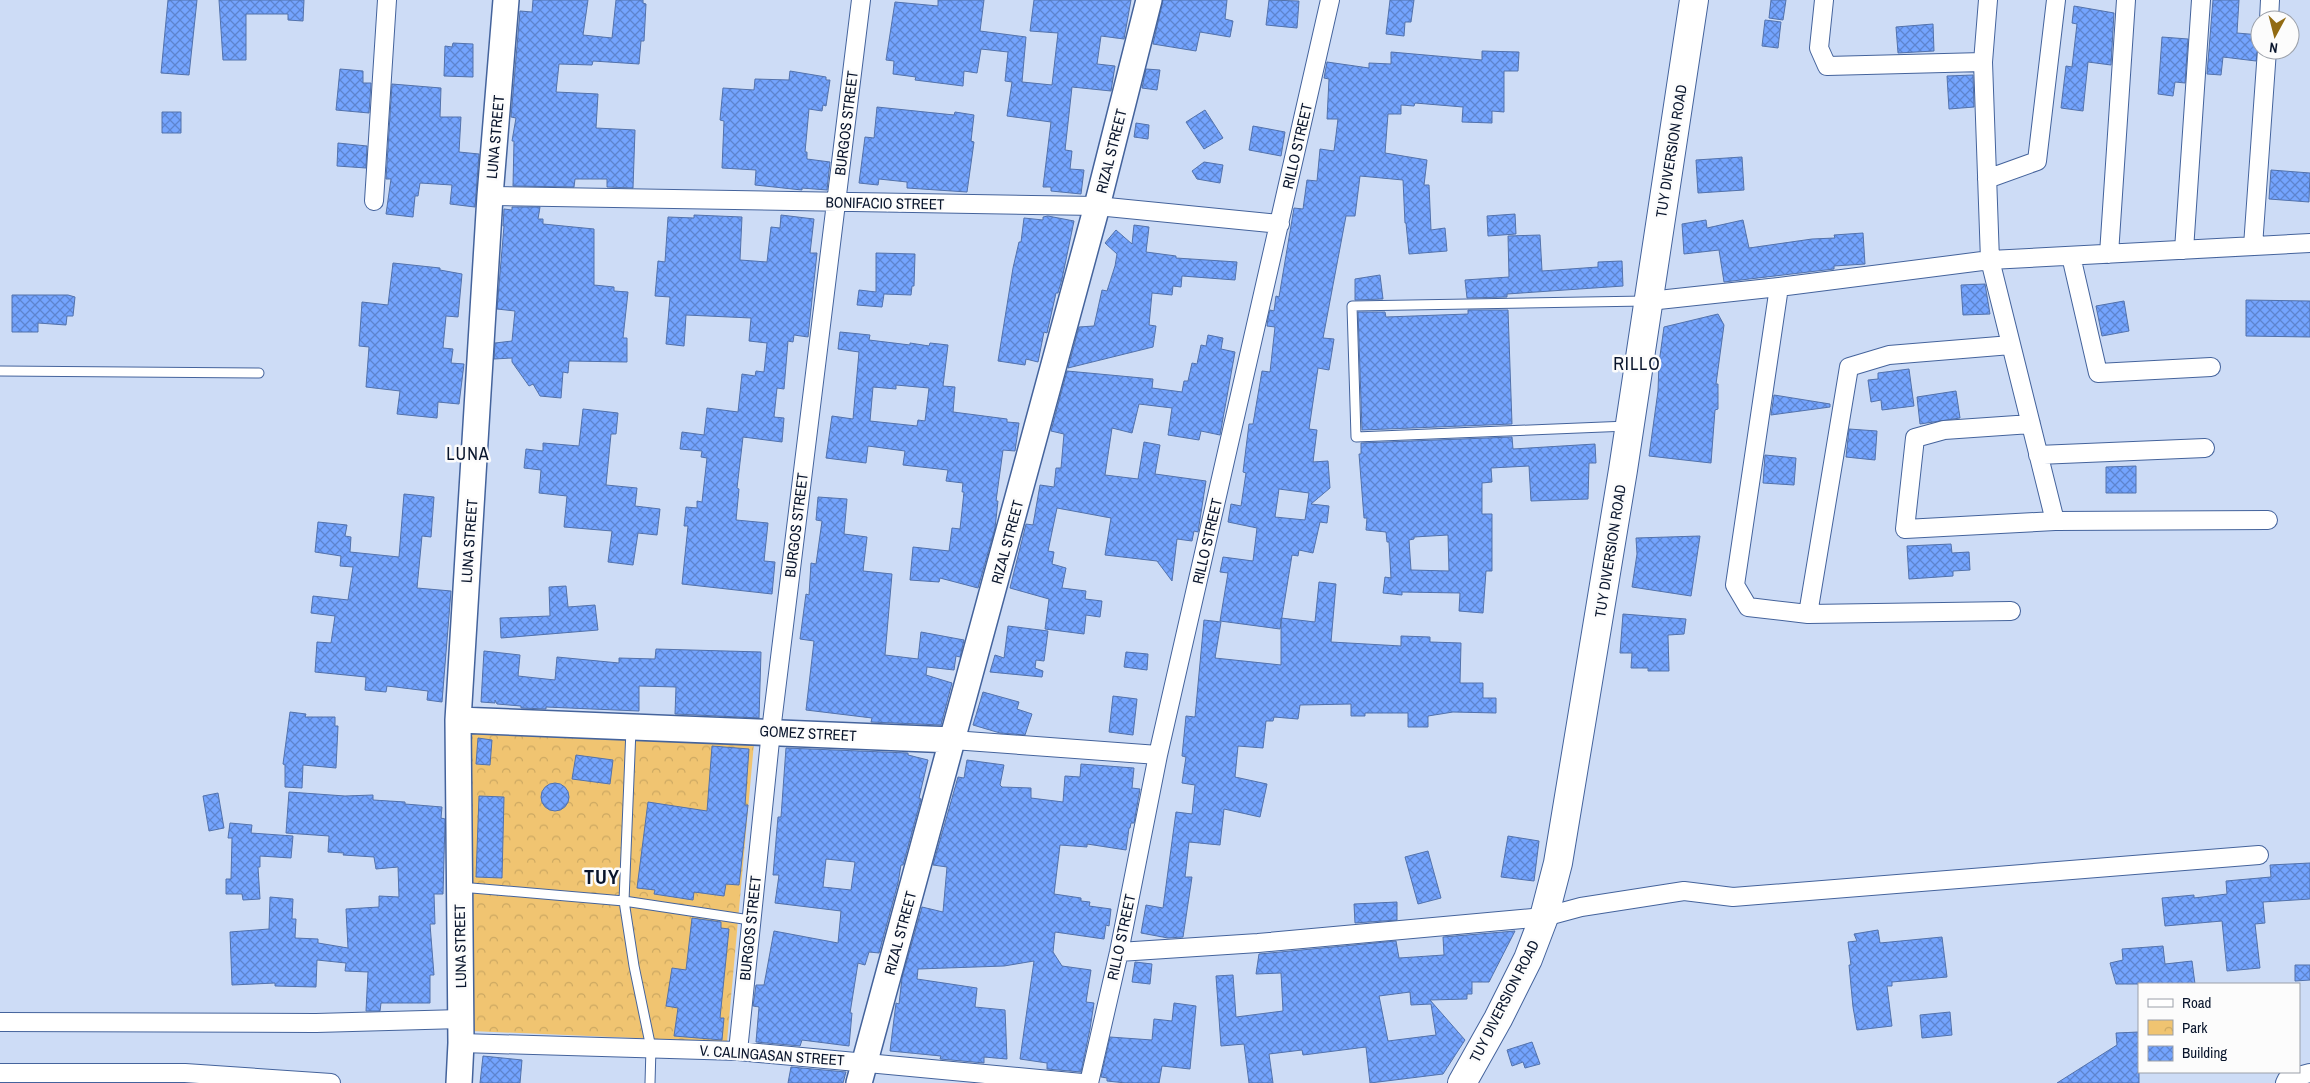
<svg xmlns="http://www.w3.org/2000/svg" width="2310" height="1083" viewBox="0 0 2310 1083" font-family="'Archivo Narrow',sans-serif">
<style>
.park{fill:url(#park-crowns)}
.building{fill:url(#building-cross-hatch);stroke:#5272ac;fill-rule:evenodd}
.lines{fill:none;stroke-linecap:round;stroke-linejoin:round}
.lane-casing{stroke:#44639c;stroke-width:11}
.street-casing{stroke:#44639c;stroke-width:20}
.secondary-casing{stroke:#44639c;stroke-width:28}
.primary-casing{stroke:#44639c;stroke-width:30}
.lane{stroke:#fff;stroke-width:9}
.street{stroke:#fff;stroke-width:18}
.secondary{stroke:#fff;stroke-width:25}
.primary{stroke:#fff;stroke-width:28}
.labels{text-anchor:middle;dominant-baseline:central;stroke-width:5;stroke-linejoin:round;paint-order:stroke}
.street-label{font-size:15px;fill:#09152c;stroke:#fcfcfc}
.quarter-label{font-size:18px;letter-spacing:1px;fill:#09152c;stroke:#fcfcfc}
.district-label{font-size:20px;font-weight:bold;letter-spacing:1px;fill:#09152c;stroke:#fcfcfc}
</style>
<defs>
<pattern id="park-crowns" width="20" height="18" patternUnits="userSpaceOnUse" patternTransform="scale(1.25)"><rect width="20" height="18" fill="#f0c471"/><path d="M2 6a3 3 0 1 1 6 0M12 15a3 3 0 1 1 6 0" fill="none" stroke="#cca862"/></pattern>
<pattern id="building-cross-hatch" width="8" height="8" patternUnits="userSpaceOnUse" patternTransform="scale(1.25)"><rect width="8" height="8" fill="#74a4fe"/><path d="M0 0l8 8M0 8l8-8" fill="none" stroke="#5d84ce"/></pattern>
</defs>
<rect width="100%" height="100%" fill="#cddcf6"/>
<!-- park -->
<path class="park" d="M468 730 754 743 727 1042 471 1031Z"/>
<!-- building -->
<path class="building" d="M168 0H197L189 75 161 73Z
M219 0H304L303 21 288 20V14H246V60H223Z
M533 0H588L583 35 612 38 616 0H643V3L646 4 644 41H641L639 64 593 61 592 65 559 64 556 92 598 94 596 128 635 130 633 188 607 187V179H575L574 187 513 186 514 141H512L516 118 511 117 520 11 532 12Z
M938 0H984L980 31 1026 37 1022 82 1052 85 1058 33 1030 31 1034 0H1131L1124 39 1101 36 1097 64 1115 66 1111 91 1072 87 1065 150 1072 151 1070 169 1084 170 1081 194 1051 191V187H1043L1051 122 1007 116 1012 82 1005 81 1008 52 981 49 977 73 964 71 963 86 915 80 916 77 893 74 894 61 886 60 895 2 938 6Z
M1163 0H1227L1225 19 1233 21 1230 37 1200 32 1196 51 1153 44Z
M1269 0 1299 1 1297 28 1266 25Z
M1390 0H1414L1411 22H1405L1404 36 1386 34Z
M1771 0H1786L1783 20 1769 18Z
M2213 0H2239L2237 33 2260 35 2256 61 2223 57 2221 75 2207 74Z
M2074 6 2114 13 2111 65 2088 62 2083 111 2061 108 2066 66 2072 67 2077 24 2072 23Z
M1765 20 1781 22 1778 48 1762 46Z
M1933 24 1934 51 1898 53 1896 27Z
M2162 37 2188 39 2185 83 2175 82 2173 96 2158 94Z
M453 43 473 44V77L444 76 445 46 452 47Z
M1482 51 1519 52 1518 71H1504V112L1492 111V123L1462 122 1463 107 1415 103 1414 106 1401 105V114H1388L1385 153 1427 160 1424 185H1429L1431 230 1445 228 1447 251 1409 254 1406 223H1405L1403 180 1360 176 1355 216H1346L1323 338 1334 339 1329 370 1318 368 1309 429 1317 430 1313 462 1328 461 1330 488 1311 504 1329 506 1327 523 1320 522 1313 553 1299 550 1298 556 1292 555 1280 629 1220 621 1228 573 1220 572 1223 557 1253 561 1257 528 1228 522 1231 504 1241 506 1246 473 1243 472 1249 424H1253L1262 371 1270 372 1275 327 1267 326 1268 318 1270 310 1274 311 1276 296 1279 297 1294 208 1303 209 1307 180 1317 181 1320 149 1334 151 1338 119H1327L1329 79 1324 78 1327 62 1369 68V63L1391 64V52L1482 60ZM1279 489 1309 493 1305 520 1275 517Z
M340 69 363 71V83H371L369 113 336 110Z
M1146 69 1160 70 1157 90 1142 88Z
M790 71 826 77V80H830L826 106 823 105 822 111 809 109 805 152H807V159L830 162 827 190 802 188V190L755 185 756 170 722 168 724 121 720 120 723 88 754 90 755 79 789 80Z
M1973 75 1974 107 1949 109 1947 76Z
M392 84 441 88 440 117H461L459 152 479 154 475 207 450 204 452 185 420 183 418 196H415L413 217 386 214 391 179H386Z
M877 107 954 115 955 112 974 115 971 141 974 142 967 192 907 188V182L879 179 878 185 859 183 865 137 874 138Z
M1205 110 1223 138 1204 149 1186 122Z
M162 112H181V133H162Z
M1136 123 1149 125 1148 139 1134 137Z
M1253 126 1285 132 1281 156 1249 150Z
M338 143 367 146 366 168 337 166Z
M1742 157 1744 190 1698 193 1696 160Z
M1204 162 1223 165 1220 183 1197 179 1192 171Z
M2271 170 2310 173 2309 202 2269 199Z
M512 207H540L538 219H543V224L594 229V285L614 287V291L628 292 623 338H627V362L569 361 568 373 563 372 561 398 540 396 533 384 529 386 512 362V358L494 359 495 343 512 341 515 311 497 309 504 226H503L504 209 512 210Z
M1515 214 1516 234 1488 236 1487 216Z
M694 215 742 217 740 260 767 262 771 227 780 228 781 215 814 219 810 253H817L808 337 794 335 793 342 788 341 784 389 777 388 774 417 784 418 782 442 743 437 737 488 739 489 736 520 768 523 764 561 775 562 772 594 682 584 688 526H684L686 507 697 508V501L702 502 707 458 701 457 702 451 680 449 682 432 704 435 707 408 738 412 742 374 755 376 756 371 764 372 767 343 749 341 751 318 686 315 684 346 666 344 670 297 655 296 658 261 665 262 668 217 694 218Z
M1048 216 1074 221 1062 279 1058 293H1056L1047 333 1044 332 1038 362 1026 359 1025 365 998 361 1013 268 1019 242H1021L1024 218 1043 220V217Z
M1706 220 1707 228 1743 220 1749 248 1812 239 1835 238 1834 235 1863 233 1865 264 1834 266V269L1724 282 1719 250 1684 254 1682 224Z
M1134 225 1149 227 1146 252 1176 256V258L1237 262 1235 280 1182 276 1181 287 1173 286 1172 295 1152 293 1149 325 1156 326 1153 347 1068 368 1079 327 1094 326 1102 290 1107 291 1115 266 1117 254 1105 243 1116 230 1132 244Z
M1540 235 1542 271 1598 267V262L1622 261 1623 286 1507 294V297L1467 298 1465 280 1509 277 1508 236Z
M876 253 915 254 914 286H912L911 295 884 294 882 307 857 305 859 290 876 292Z
M393 263 440 268V270L462 274 458 317 446 316 443 348 453 349 451 363 464 364 459 404 438 402 437 418 397 414 400 391 366 387 369 347 359 346 362 302 388 305Z
M1380 275 1383 299 1355 300V279Z
M1985 284 1990 314 1963 315 1961 285Z
M12 295H68L75 297 73 316H67L66 325 38 323V332H12Z
M2246 300 2310 301V337L2246 336Z
M2124 301 2129 331 2102 336 2096 306Z
M1468 310H1508L1512 424 1362 430 1358 312H1385L1386 317 1468 314Z
M1718 314 1724 325 1716 384H1718V409L1715 410 1711 463 1649 456 1658 391 1659 363 1664 327Z
M840 332 870 335 869 340 910 345V343L929 346 930 343 948 345 943 386 955 387 953 412 1007 419V422L1019 423 1015 451 1003 450 996 501H998L995 528 978 588 940 578 939 582 910 580 913 547 949 551 952 528 960 529 964 492H962L963 483 946 481 948 470 903 465 905 451 868 446 866 463 826 458 832 416 853 419 859 352 838 349ZM896 385 929 388 925 421 918 420 917 426 870 421 873 387 896 389Z
M1208 335 1223 338 1221 349 1235 352 1220 435 1201 431 1199 440 1168 435 1172 408 1139 404 1132 433 1112 428 1105 475 1138 479 1144 442 1160 445 1155 474 1206 481 1198 532 1194 531 1192 541 1177 539 1172 581 1157 561 1105 555 1111 518 1057 508 1048 551 1054 552 1052 564 1066 568 1062 588 1086 591 1085 599 1102 601 1100 617 1086 615 1084 634 1045 629 1049 599 1010 588 1026 524 1033 525 1040 485 1054 487 1056 468H1061L1064 434 1051 431 1067 371 1153 379 1152 388 1182 392 1184 381H1188L1192 363 1197 364 1201 345 1206 346Z
M1909 369 1914 406 1882 410 1881 400 1871 402 1868 380 1878 379V373Z
M1956 391 1960 418 1920 424 1917 397Z
M1774 395 1830 404V407L1771 415Z
M583 409 618 413 616 434H611L606 485 637 488 635 506 660 509 657 535 638 533 633 565 608 562 612 531 564 527 567 496 539 493 541 470 524 468 526 449 543 451V443L579 446Z
M1849 429 1877 431 1875 460 1846 457Z
M1512 437 1513 449 1595 444 1596 463H1589L1588 499 1531 501 1529 466 1491 468 1492 482 1482 483V514H1492V571H1486L1483 613 1459 611 1460 593 1402 592V595L1383 593 1385 577 1391 578 1389 542H1387L1386 532 1366 530 1367 518H1364L1359 454H1361V443ZM1448 535 1449 571 1411 570 1409 540 1414 539V537Z
M1765 455 1796 458 1794 485 1763 483Z
M2136 466V493H2106V467Z
M404 494 434 497 431 537 422 536 417 588 451 591 442 702 427 700 428 691 387 686 386 692 365 690 366 677 315 672 317 642 331 643 335 616 311 613 313 596 348 600 353 567 340 566 341 556 315 552 318 522 347 525 345 536 351 537 350 552 399 557Z
M818 497 847 499 844 534 867 537 863 571 892 574 885 655 918 659 921 632 964 640 960 657 956 656 954 670 927 667 926 675 952 683 941 725 871 722 872 718 806 710 814 641 800 639 806 594 809 595 811 563 816 564 822 521 816 520Z
M1700 536 1691 596 1632 587 1637 554 1636 538Z
M1951 544 1952 553 1969 552 1970 570 1953 571V576L1909 579 1907 546Z
M1319 582 1336 584 1331 642 1401 646V636L1430 637V642L1461 643 1460 683H1483V698H1496V713L1453 712 1428 716V727H1408V713H1365V716H1351V704L1300 705 1298 719 1274 717 1273 721H1266L1263 748 1238 746 1235 777 1267 784 1260 817 1224 809 1220 845 1189 842 1185 877H1192L1183 937 1168 938 1141 933 1146 905 1163 908 1176 812 1192 814 1195 785 1182 783 1186 757 1182 756 1186 716 1195 717 1204 620 1221 622 1215 658 1281 665V618L1315 622Z
M566 586 568 607 595 605 598 630 501 638 500 618 550 616 549 587Z
M1623 614 1686 619 1684 634 1668 635 1669 671H1648V668H1631L1632 653H1620Z
M1008 626 1048 631 1044 661 1036 660 1035 668 1043 671 1042 677 990 672 995 655 1004 658Z
M656 649 761 652 759 718 675 714 676 687 639 686V711L546 707V709L521 708V706L497 704 495 700V703L481 702 484 651 520 655 518 676 555 680 557 657 619 663V658L655 659Z
M1126 652 1148 654 1147 670 1124 667Z
M983 692 1019 702 1017 709 1032 714 1025 735 1000 733 973 725Z
M1113 696 1137 699 1133 735 1109 732Z
M290 712 306 714 305 717H335V726H338L336 768 303 765 302 788 285 787V765L283 764Z
M478 738 492 740 490 765 476 764Z
M712 746 749 749 745 805H748L739 885 726 884 724 896 694 892 693 900 654 894 655 890 637 888 648 802 707 811Z
M786 748 908 753V755L928 760 919 798 921 799 903 865H901L898 883 879 953 869 952 865 965 858 963 850 1013H852L849 1046 802 1040 800 1046 756 1042 759 1007 753 1006 756 985H764L774 931 838 943 841 911 775 903 779 875H773L778 817H781ZM826 859 855 862 851 890 823 887Z
M576 755 613 760 610 784 572 779Z
M967 760 1004 765 1000 785 1002 787 1031 788V798L1063 802 1065 776 1080 777 1081 764 1134 768 1132 788 1140 789 1134 823H1131L1130 828H1129L1126 850 1087 844V847L1060 845 1054 894 1081 898V901L1090 902 1089 906 1111 909 1109 926 1106 925 1104 939 1055 932 1053 952 1062 966 1091 970 1086 1002 1094 1003 1090 1029 1081 1072 1047 1069V1063L1020 1059 1034 961 1004 966 918 969 917 979 977 988 975 1007 1005 1010 1007 1059 984 1057V1063L940 1059 941 1056 890 1051 896 1003 899 1004 902 978 922 907 943 912 947 867 933 865 958 777 964 778Z
M541 797a14 14 0 1 1 28 0a14 14 0 1 1-28 0Z
M289 792 345 796 373 795V800L405 802V804L442 807 441 818 445 819V822L443 894H434L435 924H430L434 975H430V1003H381L380 1011H366L368 972 345 971 346 963 317 960 316 987 275 986V983L232 985 230 932 269 929 270 897 293 899 292 919H296L295 938 318 939V943L348 948 346 909 379 907V896L399 897 398 867 376 869 374 857 343 855 344 853 328 852 329 836 286 833Z
M218 793 224 828 209 831 203 796Z
M479 796 504 797 502 878 476 877Z
M230 823 252 825 251 833 293 836 291 858 260 856V867H258L260 899 243 900 242 894H226V879H231L232 838H228Z
M1508 836 1539 841 1534 881 1501 877Z
M1428 851 1441 898 1418 904 1405 857Z
M2310 863V899L2263 902 2265 923 2255 924 2260 968 2227 971 2222 921 2165 926 2162 898 2194 895V898L2227 894 2226 881 2271 877 2270 865Z
M1397 902V920L1355 923 1354 904Z
M692 918 721 922V928L729 929 720 1018H724L722 1040 674 1036 678 1008 666 1006 672 968 686 970Z
M1878 930 1880 943 1942 937 1947 977 1892 982V986H1887L1892 1026 1857 1030 1853 1007 1849 965H1851L1848 942 1857 941 1854 934Z
M1515 931 1489 982H1472V994H1467V999L1430 1000 1465 1040 1443 1074 1370 1083 1366 1047 1303 1055 1302 1050 1269 1054 1273 1083H1249L1244 1044 1221 1046 1216 976 1233 975 1236 1017 1283 1011 1281 973 1256 974 1259 954 1396 941 1399 958 1444 955 1443 937ZM1410 992 1411 1005 1431 1004 1436 1035 1388 1041 1379 996Z
M2163 946 2165 964 2192 961 2195 984H2116L2110 963 2123 960 2122 949Z
M1135 962 1152 964 1150 984 1132 982Z
M2295 965H2310V980L2295 981Z
M1174 1003 1196 1006 1190 1069 1162 1066 1159 1083H1126L1107 1081V1078L1101 1077 1110 1037 1152 1040 1154 1019 1172 1021Z
M1950 1012 1952 1035 1922 1038 1920 1015Z
M2139 1032V1083H2057L2117 1045 2116 1033Z
M1532 1042 1540 1064 1525 1068 1523 1062 1512 1066 1507 1050Z
M483 1056 522 1060 520 1083H480Z
M791 1067 846 1072 843 1083H788Z"/>
<g class="lines">
<!-- lane casing -->
<g class="lane-casing">
<path id="lane" d="M0 371 259 373
M1628 426 1356 437 1352 306 1646 301
M631 729 624 901 634 966 651 1048 650 1083
M460 887 624 901 750 920"/>
</g>
<!-- street casing -->
<g class="street-casing">
<path id="street" d="M1824 0 1819 48 1827 66 1983 62
M1988 0 1983 62 1990 260 2055 521
M2269 20 2270 0
M1987 179 2037 161 2056 0
M490 196 1097 206 1280 224
M374 201 387 0
M2253 246 2267 50
M2184 250 2201 0
M2109 254 2126 0
M2071 256 2098 373 2211 367
M1779 287 1735 585 1748 607 1808 614 2011 611
M1649 301 1779 287 1990 260 2310 243
M2031 424 1944 430 1915 438 1905 529 2055 521 2268 520
M2038 455 2205 448
M1808 614 1849 367 1889 355 2011 345
M953 740 1158 755
M1119 952 1258 943 1544 917 1581 907 1684 891 1733 897 2259 855
M0 1022 316 1023 461 1019
M461 1043 738 1051 1082 1083
M738 1051 771 731 861 0
M0 1073H185L331 1083
M1089 1083 1119 952 1158 755 1330 0
M2285 1083 2287 1079 2310 1073"/>
</g>
<!-- secondary casing -->
<g class="secondary-casing">
<path id="secondary" d="M458 720 953 740
M459 1083 461 1043 458 720 490 196 506 0
M859 1083 1097 206 1149 0"/>
</g>
<!-- primary casing -->
<g class="primary-casing">
<path id="primary" d="M1462 1083 1498 1019 1528 959 1544 917 1558 863 1623 470 1694 0"/>
</g>
<!-- lane -->
<use href="#lane" class="lane"/>
<!-- street -->
<use href="#street" class="street"/>
<!-- secondary -->
<use href="#secondary" class="secondary"/>
<!-- primary -->
<use href="#primary" class="primary"/>
</g>
<g class="labels">
<!-- street labels -->
<g class="street-label">
<text transform="translate(846 123) rotate(-83)">BURGOS STREET</text>
<text transform="translate(495 137) rotate(-85)">LUNA STREET</text>
<text transform="translate(1297 146) rotate(-77)">RILLO STREET</text>
<text transform="translate(1111 151) rotate(-76)">RIZAL STREET</text>
<text transform="translate(1671 151) rotate(-81)">TUY DIVERSION ROAD</text>
<text transform="translate(885 203) rotate(1)">BONIFACIO STREET</text>
<text transform="translate(796 525) rotate(-83)">BURGOS STREET</text>
<text transform="translate(469 541) rotate(-86)">LUNA STREET</text>
<text transform="translate(1207 541) rotate(-77)">RILLO STREET</text>
<text transform="translate(1007 542) rotate(-75)">RIZAL STREET</text>
<text transform="translate(1610 551) rotate(-81)">TUY DIVERSION ROAD</text>
<text transform="translate(808 733) rotate(3)">GOMEZ STREET</text>
<text transform="translate(750 928) rotate(-84)">BURGOS STREET</text>
<text transform="translate(900 933) rotate(-75)">RIZAL STREET</text>
<text transform="translate(1121 937) rotate(-78)">RILLO STREET</text>
<text transform="translate(460 946) rotate(-91)">LUNA STREET</text>
<text transform="translate(1504 1001) rotate(-63)">TUY DIVERSION ROAD</text>
<text transform="translate(772 1055) rotate(4)">V. CALINGASAN STREET</text>
</g>
<!-- quarter labels -->
<g class="quarter-label">
<text x="1637" y="363">RILLO</text>
<text x="468" y="453">LUNA</text>
</g>
<!-- district labels -->
<g class="district-label">
<text x="602" y="876">TUY</text>
</g>
</g>
<!-- legend -->
<rect x="2138" y="983" width="162" height="90" fill="#fcfcfc" stroke="#9ba0a9"/>
<rect x="2148" y="999" width="25" height="8" fill="#ffffff" stroke="#9ba0a9"/>
<text x="2182" y="1008" font-size="15" fill="#09152c">Road</text>
<rect x="2148" y="1020" width="25" height="15" fill="url(#park-crowns)" stroke="#9ba0a9"/>
<text x="2182" y="1033" font-size="15" fill="#09152c">Park</text>
<rect x="2148" y="1046" width="25" height="15" fill="url(#building-cross-hatch)" stroke="#9ba0a9"/>
<text x="2182" y="1058" font-size="15" fill="#09152c">Building</text>
<!-- north arrow -->
<g transform="translate(2275 35) rotate(187)"><circle r="24" fill="#fcfcfc" stroke="#9ba0a9"/>
<path d="M0-4L9 19L0 12L-9 19Z" fill="#926b13"/>
<text y="-8" font-size="14" font-weight="bold" text-anchor="middle" fill="#09152c">N</text>
</g>
</svg>
